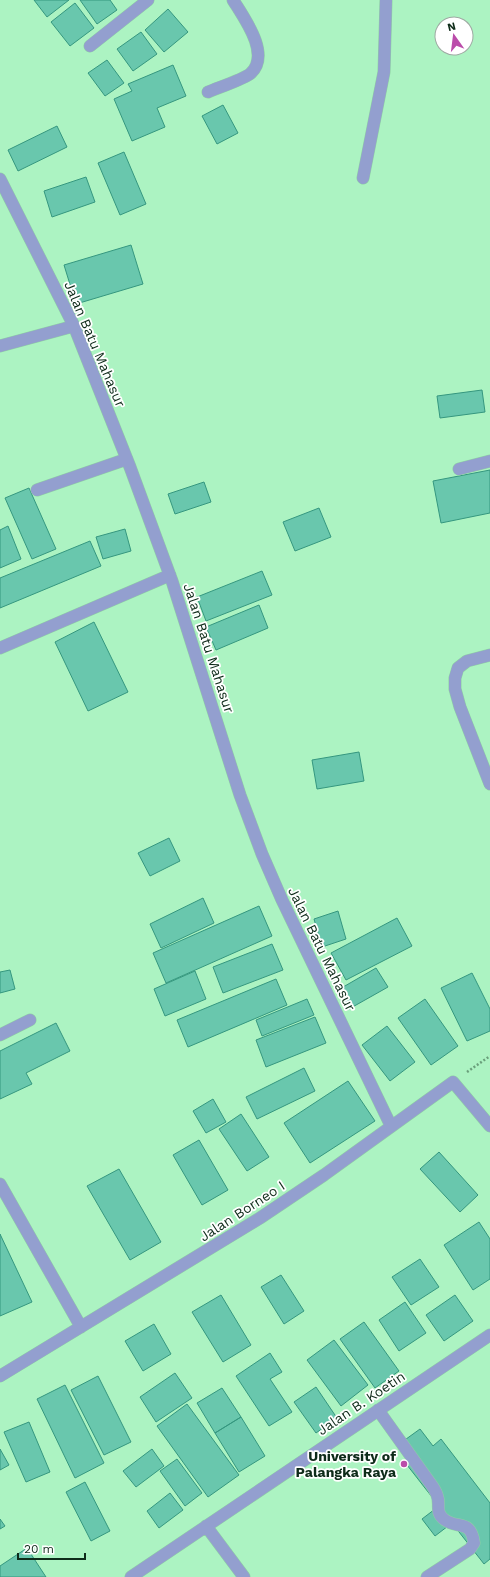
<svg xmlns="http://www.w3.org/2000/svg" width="490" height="1577" viewBox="0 0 490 1577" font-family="'Work Sans',sans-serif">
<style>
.building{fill:#69c7ad;stroke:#35977f}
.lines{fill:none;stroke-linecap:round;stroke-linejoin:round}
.minor-casing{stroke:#90cfa4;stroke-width:13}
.path{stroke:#6a9f7b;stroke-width:2.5;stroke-dasharray:2 2;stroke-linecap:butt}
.minor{stroke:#939fcf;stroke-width:12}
.poi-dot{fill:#bb4caa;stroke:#fff;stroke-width:1.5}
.labels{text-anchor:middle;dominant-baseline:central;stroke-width:3.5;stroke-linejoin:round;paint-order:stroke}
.street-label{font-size:14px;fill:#0e2b19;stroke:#fff}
.poi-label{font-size:14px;font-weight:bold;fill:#0e2b19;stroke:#fff;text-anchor:end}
</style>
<rect width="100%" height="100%" fill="#acf3c2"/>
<!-- building -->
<path class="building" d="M34 0H69L47 17Z
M80 0H110L117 10 97 24Z
M75 3 94 28 70 46 51 22Z
M168 9 188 32 164 52 145 30Z
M141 32 157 54 133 71 117 49Z
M107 60 124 83 105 96 88 73Z
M173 65 186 96 157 108 165 127 132 141 114 99 132 91 128 84Z
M223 105 238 133 217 144 202 116Z
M57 126 67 147 18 171 8 150Z
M124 152 146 204 120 215 98 163Z
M86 177 95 202 52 217 44 191Z
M131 245 143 284 76 304 64 265Z
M482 390 485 412 440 418 437 396Z
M490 470V513L441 523 433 481Z
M204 482 211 502 175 514 168 494Z
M29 488 56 549 32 559 5 498Z
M319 508 331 537 295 551 283 522Z
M8 526 21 559 0 568V530Z
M125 529 131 551 103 559 96 537Z
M90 541 101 566 0 608V578Z
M262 571 272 595 206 621 197 597Z
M259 605 268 628 216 650 206 627Z
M94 622 128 692 88 711 55 642Z
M359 752 364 781 317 789 312 760Z
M169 838 180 861 150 876 138 853Z
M203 898 214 923 161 948 150 924Z
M259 906 272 936 166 983 153 953Z
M338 911 346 939 322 947 314 919Z
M397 918 412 946 346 980 331 953Z
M272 944 283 970 223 993 213 967Z
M376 968 388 987 349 1009 338 990Z
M10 970 15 989 0 993V972Z
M195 971 206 999 165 1016 154 989Z
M472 973 490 1009V1031L467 1041 441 988Z
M276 979 287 1005 188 1047 177 1020Z
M307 999 314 1015 262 1036 256 1020Z
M425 999 458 1046 431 1065 398 1018Z
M315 1017 326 1043 266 1067 256 1040Z
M56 1023 70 1051 26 1073 32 1084 0 1099V1051Z
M387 1026 415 1062 390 1081 362 1045Z
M304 1068 315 1091 257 1119 246 1097Z
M348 1081 375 1121 310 1163 284 1123Z
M213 1099 226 1122 206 1133 193 1111Z
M241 1114 269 1157 247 1171 219 1129Z
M199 1140 228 1190 202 1205 173 1155Z
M439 1152 478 1195 460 1212 420 1169Z
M119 1169 161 1242 130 1260 87 1186Z
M479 1222 490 1239V1279L473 1290 444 1245Z
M0 1234 32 1302 0 1316Z
M420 1259 439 1287 411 1305 392 1277Z
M281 1275 304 1311 284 1324 261 1287Z
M221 1295 251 1345 223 1362 192 1312Z
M455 1295 473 1321 444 1341 426 1315Z
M405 1302 426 1333 399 1351 379 1320Z
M364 1322 399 1371 375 1388 340 1339Z
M154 1324 171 1354 143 1371 125 1341Z
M334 1340 368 1385 341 1406 307 1360Z
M270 1353 282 1372 270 1379 292 1412 269 1426 236 1376Z
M175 1373 192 1398 156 1422 140 1397Z
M98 1376 131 1442 104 1455 71 1390Z
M65 1385 104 1463 75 1478 37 1399Z
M316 1387 337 1418 316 1433 294 1402Z
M222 1388 241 1417 215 1433 197 1403Z
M187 1404 239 1475 208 1497 157 1426Z
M241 1417 265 1456 239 1472 215 1433Z
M29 1422 50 1472 26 1482 4 1432Z
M420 1429 433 1446 441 1439 490 1503V1559L484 1564 452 1523 435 1536 422 1519 439 1506 407 1465 416 1459 402 1442Z
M0 1449 9 1465 0 1470Z
M152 1449 164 1466 136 1487 123 1471Z
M177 1459 202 1493 185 1506 160 1471Z
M85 1482 110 1531 91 1541 66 1492Z
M170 1493 183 1510 159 1528 147 1511Z
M0 1519 5 1526 0 1529Z
M27 1548 46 1577H0V1566Z"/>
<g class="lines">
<!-- minor casing -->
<g class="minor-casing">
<path id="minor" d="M90 46 148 0
M208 92C217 88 245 79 251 73 271 54 244 18 233 0
M363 178 384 72 386 0
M0 179 74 326 130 467 172 581 240 795 262 854 282 900 391 1126
M0 346 74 326
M459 469 490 461
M37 490 127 459
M0 648 170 575
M490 655 467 661 458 668 455 678V689L460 707 490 784
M0 1035 30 1020
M0 1184 81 1327
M0 1376 260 1218 324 1175 453 1082 490 1126
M378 1410 433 1487C434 1489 436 1492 437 1495 441 1505 434 1512 445 1520 457 1529 471 1519 474 1543L470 1549 427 1577
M206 1526 244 1577
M131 1577 490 1335"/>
</g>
<!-- path -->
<path class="path" d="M467 1072 490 1056"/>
<!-- minor -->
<use href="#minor" class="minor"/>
</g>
<!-- markers -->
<circle class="poi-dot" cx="404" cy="1464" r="4"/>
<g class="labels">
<!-- street labels -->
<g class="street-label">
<text transform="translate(95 344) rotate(67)">Jalan Batu Mahasur</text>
<text transform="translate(209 648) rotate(72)">Jalan Batu Mahasur</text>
<text transform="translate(322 949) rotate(64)">Jalan Batu Mahasur</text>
<text transform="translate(242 1211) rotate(-33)">Jalan Borneo I</text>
<text transform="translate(361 1403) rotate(-34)">Jalan B. Koetin</text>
</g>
<!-- poi labels -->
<g class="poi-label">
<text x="396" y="1456">University of<tspan x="396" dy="16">Palangka Raya</tspan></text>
</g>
</g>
<!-- north arrow -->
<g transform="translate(454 36) rotate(346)"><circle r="19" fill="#ffffff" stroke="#9faaa3"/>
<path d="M0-3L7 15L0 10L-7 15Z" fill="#bb4caa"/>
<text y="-6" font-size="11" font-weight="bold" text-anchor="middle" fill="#0e2b19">N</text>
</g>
<!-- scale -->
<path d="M18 1553v6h67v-6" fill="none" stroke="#0e2b19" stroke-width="2"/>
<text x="24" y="1553" font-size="12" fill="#0e2b19" stroke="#ffffff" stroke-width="3" paint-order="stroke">20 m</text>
</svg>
